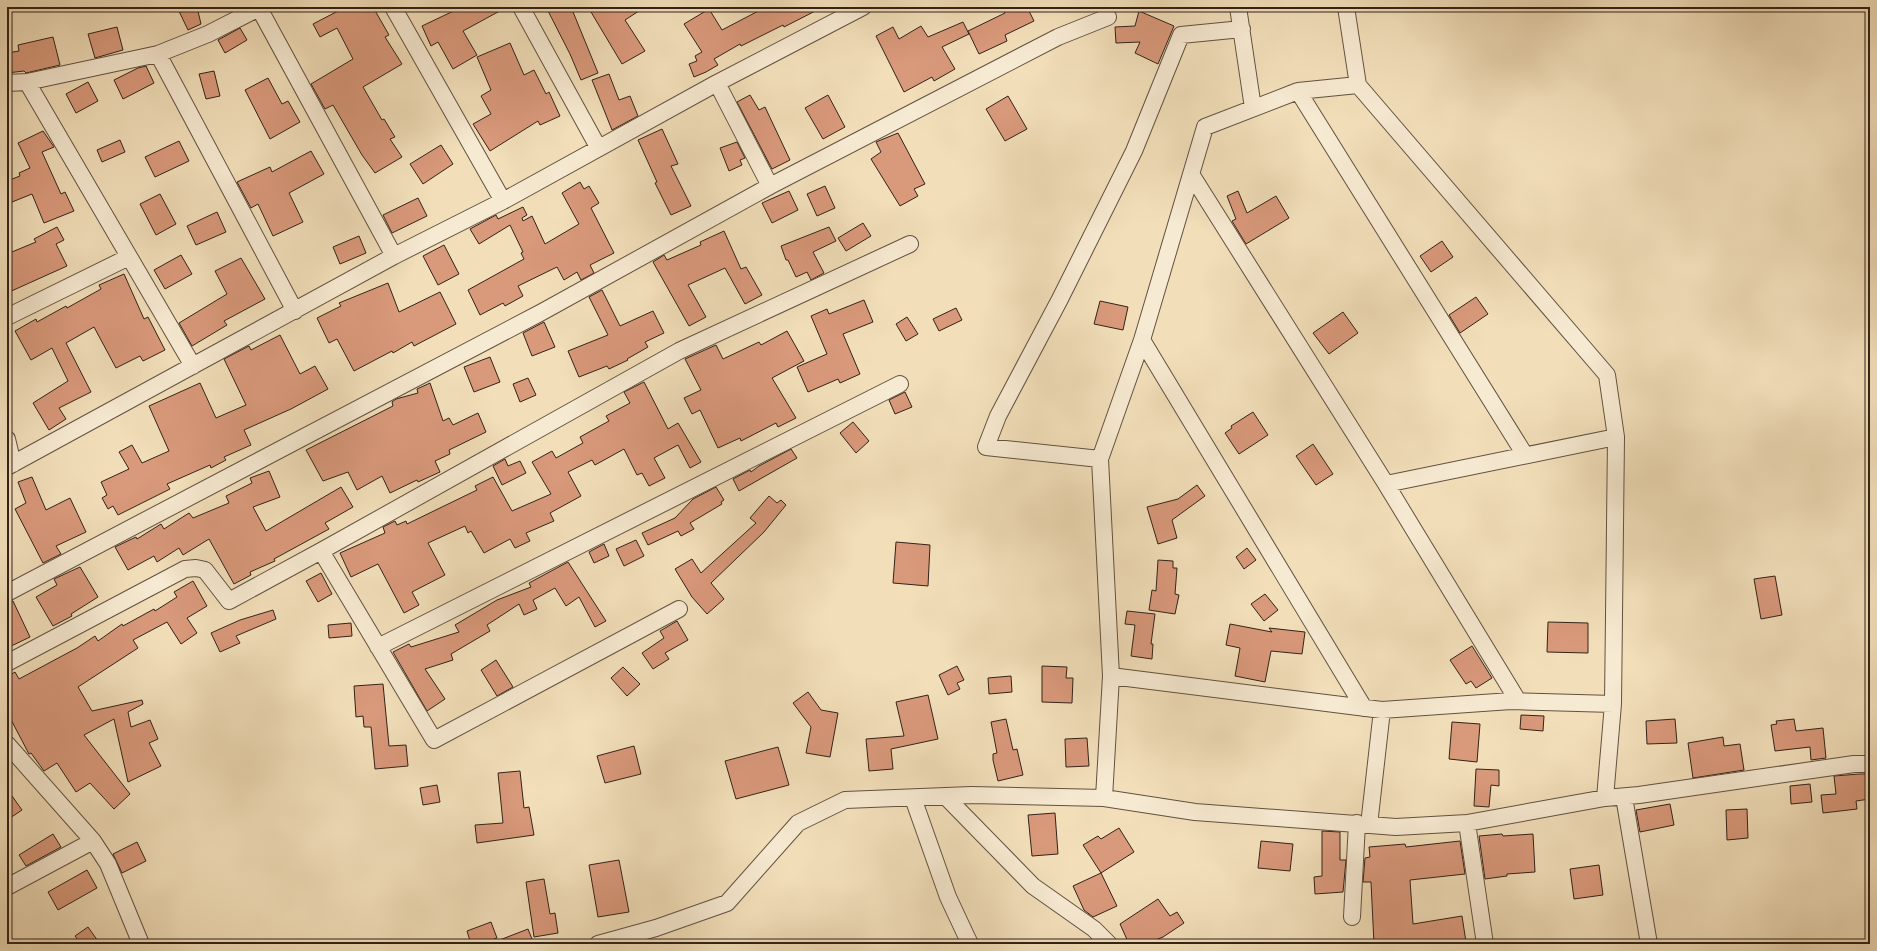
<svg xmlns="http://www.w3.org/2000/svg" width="1877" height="951" viewBox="0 0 1877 951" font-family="'IM FELL Great Primer',serif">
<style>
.building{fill:#d9997b;stroke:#322218}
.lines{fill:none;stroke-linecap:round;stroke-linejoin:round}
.street-casing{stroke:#625140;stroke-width:18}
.street{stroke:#f7ead2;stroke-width:16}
</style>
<rect width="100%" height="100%" fill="#f2dfba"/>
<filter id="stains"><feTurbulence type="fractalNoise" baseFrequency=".005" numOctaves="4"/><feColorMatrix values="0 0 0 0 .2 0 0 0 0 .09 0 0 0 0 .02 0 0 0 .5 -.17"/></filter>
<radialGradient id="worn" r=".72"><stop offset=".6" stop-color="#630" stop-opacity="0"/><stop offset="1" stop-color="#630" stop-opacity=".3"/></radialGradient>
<!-- building -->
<path class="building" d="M177 7H197L201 24 188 30Z
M336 7H373L389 35 385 37 402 64 363 87 382 120 384 119 395 137 390 139 402 157 375 173 362 155 333 105 325 109 311 84 353 59 337 28 320 37 313 24 338 11Z
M462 7H507L463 31 477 55 453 69 438 42 431 46 422 26Z
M546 7H571L598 73 581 80 570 54Z
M588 7H645L625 20 645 51 622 64Z
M766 7H823L784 27 783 25 741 46 740 44 714 59 718 65 706 72 694 77 689 64 697 61 695 56 702 52 684 24 709 9 722 30Z
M1002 7H1027L1034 21 1005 35 1007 41 979 54 968 31 1005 13Z
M1139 11 1174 26 1158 64 1135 53 1140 42 1116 43 1115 27 1135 26Z
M963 22 969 34 942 47 955 69 934 81 932 77 904 92 876 36 893 27 899 39 921 26 928 37Z
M117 27 123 50 95 58 88 34Z
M240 28 247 40 225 53 218 40Z
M53 37 60 65 26 73 24 71 7 73V53L19 51 18 45Z
M510 43 524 75 534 70 546 94 549 92 560 116 540 125 538 121 490 151 473 124 491 114 481 96 491 90 477 57Z
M146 66 154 83 123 99 114 80 138 68Z
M214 71 220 96 206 99 199 74Z
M609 74 619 100 630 96 638 116 612 130 592 80Z
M268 78 282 104 288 101 300 122 270 139 245 90Z
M88 82 98 101 76 113 66 94Z
M750 95 759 110 765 107 790 160 772 169 737 102Z
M828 95 845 127 823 139 805 108Z
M1008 96 1027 129 1005 141 986 109Z
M662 129 678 164 671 166 691 206 671 215 655 183 657 182 638 140Z
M43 131 54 147 42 152 61 194 65 192 74 211 44 223 32 194 7 204V181L20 176 19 173 30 168 18 143Z
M898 133 925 184 914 189 918 196 900 206 871 159 881 152 876 142Z
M120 140 125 152 102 162 97 150Z
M179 141 189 161 155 177 145 157Z
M737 142 745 158 740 160 742 165 729 171 720 148Z
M441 145 453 164 423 184 410 164Z
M311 151 324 174 289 193 303 222 273 236 258 204 251 208 237 182 270 167 272 172Z
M580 182 584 189 589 186 599 203 591 208 614 253 590 265 594 273 581 280 577 272 564 280 557 267 518 286 523 296 505 306 503 303 480 315 468 290 524 259 521 253 523 252 510 225 479 244 470 229 496 215 498 219 523 207 527 215 522 218 523 221 532 216 545 244 579 224 562 193Z
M825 186 835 208 817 216 807 194Z
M789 191 798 210 772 223 762 203Z
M1238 191 1247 213 1276 196 1289 218 1246 244 1232 221 1236 219 1227 196Z
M160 194 176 224 156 235 140 204Z
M418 198 427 216 392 233 383 215Z
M217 212 226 232 196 245 187 226Z
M863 223 871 236 846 251 838 238Z
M57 227 64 240 56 244 67 266 7 293V254L36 242 34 239Z
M829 227 836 241 813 252 824 273 811 280 807 272 796 277 788 260H786L781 246Z
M724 231 741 269 746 267 762 295 745 304 725 268 688 285 706 317 689 326 653 262 664 255 667 260 701 245 700 242Z
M359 236 366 253 340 264 333 247Z
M1442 241 1453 257 1431 272 1420 256Z
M444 245 459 274 438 285 423 256Z
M181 255 192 274 165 289 154 270Z
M241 258 265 299 224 321 227 325 192 346 179 323 227 294 215 271Z
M124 274 144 319 148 317 165 350 143 361 140 356 116 368 94 327 66 343 91 392 59 408 66 419 49 430 33 403 68 381 52 348 31 360 15 331 36 319 37 322 66 306 67 308 101 289 99 285Z
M388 283 399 312 440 292 456 324 414 346 412 342 393 353 392 351 354 371 337 339 329 343 317 318 341 306 339 303Z
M602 290 620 326 653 311 664 333 645 342 648 347 627 359 628 360 609 369 607 366 579 377 568 351 608 335 589 297Z
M1476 297 1488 314 1460 333 1449 315Z
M864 300 873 322 843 334 860 374 840 383 838 379 808 392 797 367 827 354 811 316 827 309 829 314Z
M1100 301 1128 307 1123 330 1094 324Z
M956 308 962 320 939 331 933 319Z
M1343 312 1358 333 1329 354 1313 333Z
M907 317 918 334 906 341 896 324Z
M544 322 555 347 532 356 523 333Z
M787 331 804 361 772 378 796 418 778 427 776 423 741 441 740 438 718 448 700 410 692 414 684 398 701 390 685 359 716 345 723 359 759 342 761 345Z
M280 335 300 374 315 366 328 389 291 409 244 430 251 445 224 457 226 460 211 468 210 465 167 484 170 489 118 515 113 506 108 509 102 498 107 495 101 482 129 469 119 452 132 445 142 463 169 451 149 406 200 383 216 418 246 405 224 359 249 346 251 350Z
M490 357 500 382 474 392 464 367Z
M528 378 536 395 520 402 513 384Z
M644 382 668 429 678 423 701 462 690 468 678 445 654 458 665 478 649 486 642 473 637 475 624 449 595 465 592 460 568 472 581 496 550 513 554 521 526 533 530 541 515 548 510 539 484 553 471 531 468 533 465 526 428 543 445 575 412 592 419 605 404 613 378 564 351 577 340 553 385 533 383 527 395 521 397 525 406 521 407 524 477 490 475 486 493 477 512 511 551 494 532 462 552 451 556 458 583 443 580 437 609 421 606 416 630 403 624 392Z
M430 383 443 421 449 418 453 425 478 413 486 432 449 450 450 454 435 461 440 472 418 482 417 480 390 493 382 476 357 490 348 472 323 481 306 450 393 406 392 402 396 399 418 393 417 389Z
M905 392 912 407 895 414 889 400Z
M1253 412 1268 435 1239 454 1225 433 1232 428 1231 426Z
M853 422 869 441 856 453 840 433Z
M1313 444 1333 474 1316 485 1296 456Z
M791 449 797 458 739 491 733 479 750 470 751 472 759 466Z
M505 459 508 466 520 461 526 473 502 485 493 466Z
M269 471 280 497 253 507 266 531 341 487 353 507 325 523 329 529 274 559 275 561 250 572 251 575 234 584 209 539 183 555 179 548 157 562 154 556 128 570 115 547 136 537 137 539 161 524 164 529 189 513 193 518 229 503 226 496 252 483 250 478Z
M32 477 46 510 70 498 86 532 56 546 61 554 43 563 15 509 26 503 18 482Z
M1197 485 1205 496 1172 520 1177 538 1158 544 1147 507 1178 499Z
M716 487 724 500 721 502 722 504 690 523 694 529 681 536 678 531 648 545 642 533 675 518 693 499Z
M769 496 777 503 781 500 786 505 764 532 711 583 724 599 707 614 692 597 675 569 692 559 701 573 756 523 750 518Z
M636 540 644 556 624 566 616 549Z
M896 542 930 545 928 586 893 583Z
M604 544 609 556 594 563 589 552Z
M1247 548 1256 560 1244 569 1236 557Z
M1158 560 1173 561V568H1177L1175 594 1179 595 1175 614 1149 610 1152 590 1156 591Z
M568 562 606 621 595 627 579 597 566 606 555 588 533 600 537 609 524 615 519 604 487 625 490 631 451 654 453 660 425 669 445 699 427 711 393 652 409 644 411 647 459 632 455 625 497 600 531 587 529 583Z
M80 567 98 597 71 614 72 616 53 626 36 597 57 585 54 579Z
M321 573 332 594 318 602 306 581Z
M1775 576 1782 615 1761 619 1754 579Z
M193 581 207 606 187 618 197 633 181 644 167 622 133 640 138 648 78 687 92 711 142 700 143 704 128 712 131 727 150 720 158 739 149 743 161 766 128 782 114 719 84 735 130 794 114 809 90 783 76 792 57 763 44 771 31 753 29 754 7 712V677L15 672 19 679 77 648 95 636 98 641 122 624 123 626 154 609 155 611 177 597 174 592Z
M1265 594 1278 610 1264 621 1251 604Z
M13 601 30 637 7 648V602Z
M273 610 276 619 236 636 240 643 220 652 211 633 240 620Z
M1127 611 1155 614 1151 644H1153L1152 659 1131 656 1135 625 1125 624Z
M677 621 688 640 665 653 669 659 653 669 642 653 664 638 660 631Z
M1548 622 1588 623V653L1547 652Z
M351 623 352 636 329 638 328 625Z
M1230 624 1272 632 1269 628 1305 632 1302 654 1271 651 1265 682 1235 676 1240 648 1226 645Z
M1472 646 1492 678 1476 688 1471 681 1466 684 1450 660Z
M496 660 513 687 497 696 481 670Z
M957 666 964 680 957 683 960 689 948 695 939 675Z
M1042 666 1067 667 1066 678H1073L1072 703 1042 702Z
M623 667 640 684 627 696 611 678Z
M1011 676 1012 692 989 694 988 678Z
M383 684 389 746 406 745 408 766 375 769 371 727H364L363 716 356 717 354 686Z
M808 692 821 710 838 713 830 757 806 753 811 727 793 703Z
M928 695 938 739 891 749 893 769 869 771 866 739 904 736 896 702Z
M1521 715 1544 716 1543 731 1520 729Z
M1006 719 1013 750 1017 749 1023 775 998 781 993 760V754L997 753 991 722Z
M1675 719 1677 743 1647 744 1646 721Z
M1794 719 1796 731 1823 728 1826 758 1811 760 1810 747 1775 751 1771 725 1777 724 1776 721Z
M1452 722 1480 724 1477 762 1449 759Z
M1723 737 1724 746 1740 744 1744 770 1693 778 1688 743Z
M1087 738 1089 766 1066 767 1065 739Z
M634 746 641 774 605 783 597 756Z
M778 747 789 785 736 799 725 761Z
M1476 769 1499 770V786L1491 785 1489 807 1474 806Z
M520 771 524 808 529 807 534 835 477 843 475 825 503 823 498 773Z
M1860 774H1870V799L1856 801 1857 809 1823 813 1821 795 1836 794 1834 776Z
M1810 784 1812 802 1791 804 1790 786Z
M437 785 440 802 423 805 420 788Z
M7 789 22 810 7 820Z
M1670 804 1674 825 1640 832 1636 810Z
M1747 809 1748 838 1727 840 1726 810Z
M1055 813 1058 854 1032 856 1028 815Z
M1119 828 1134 852 1101 873 1083 845 1098 836 1101 839Z
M1322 831 1340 832V860H1346L1343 892 1315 894 1314 877 1322 876Z
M53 834 61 847 26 866 19 855Z
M1502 834 1503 836 1533 834 1535 872 1507 874V876L1485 879 1479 836Z
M1261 841 1293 844 1290 871 1258 868Z
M1460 841 1465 874 1410 880 1413 924 1462 916 1466 942 1449 944H1374L1371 882H1363L1365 858 1370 857 1369 847 1405 844 1406 847Z
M137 842 146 861 122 873 113 854Z
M619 860 629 912 598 917 589 865Z
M1599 865 1603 895 1574 899 1570 869Z
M87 870 97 888 58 910 48 892Z
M1101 873 1117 906 1093 917 1084 910 1073 886Z
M544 879 550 914 555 913 558 933 534 937 526 882Z
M1158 899 1170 916 1177 912 1184 923 1163 937 1146 944H1129L1120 924Z
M491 922 497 938 481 944H471L467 931Z
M88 927 100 944H81L75 936Z
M528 929 534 944H492V943Z"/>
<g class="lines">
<!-- street casing -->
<g class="street-casing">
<path id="street" d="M393 7 503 201
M521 7 598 147
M1238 7 1253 108
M1346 7 1358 85 1607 375 1616 437 1613 704 1605 798
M259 8 394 256
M158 54 295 311
M27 82 193 366
M7 83 27 82 158 54 208 34 261 7
M717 83 770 186
M1298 91 1358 85
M1191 174 1386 484
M7 317 129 257
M1142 340 1364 708
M7 439 13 464
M1525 455 1298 91 1205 127 1142 340 1100 459 1111 676 1382 710 1511 701 1613 704
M1100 459 986 447 998 416 1060 299 1134 151 1181 35 1242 29
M7 467 394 256 503 201 717 83 863 7
M321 551 434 740 679 609
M7 593 542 312 770 186 1058 37 1108 17
M378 647 900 384
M7 663 185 569 196 568 205 570 229 601 321 551 679 351 910 244
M1518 701 1386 484 1616 437
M7 744 93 841 108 864 141 944
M946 797 1033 886 1094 929 1109 944
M1624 797 1649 944
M913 798 948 897 970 944
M1104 798 1111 676
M1467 823 1485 944
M1369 825 1382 710
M7 887 93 841
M1352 917 1357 823
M598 944 656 928 727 903 798 823 845 800 971 795 1104 798 1195 812 1396 827 1467 823 1605 798 1639 795 1854 764H1870"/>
</g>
<!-- street -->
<use href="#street" class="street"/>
</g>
<!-- margin -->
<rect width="1877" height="951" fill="none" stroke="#f2dfba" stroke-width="24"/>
<rect x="8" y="8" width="1861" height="935" fill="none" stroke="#322218" stroke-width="2"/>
<rect x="12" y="12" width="1853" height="927" fill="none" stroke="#322218"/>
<rect width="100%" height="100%" filter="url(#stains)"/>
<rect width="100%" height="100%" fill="url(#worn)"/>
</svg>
